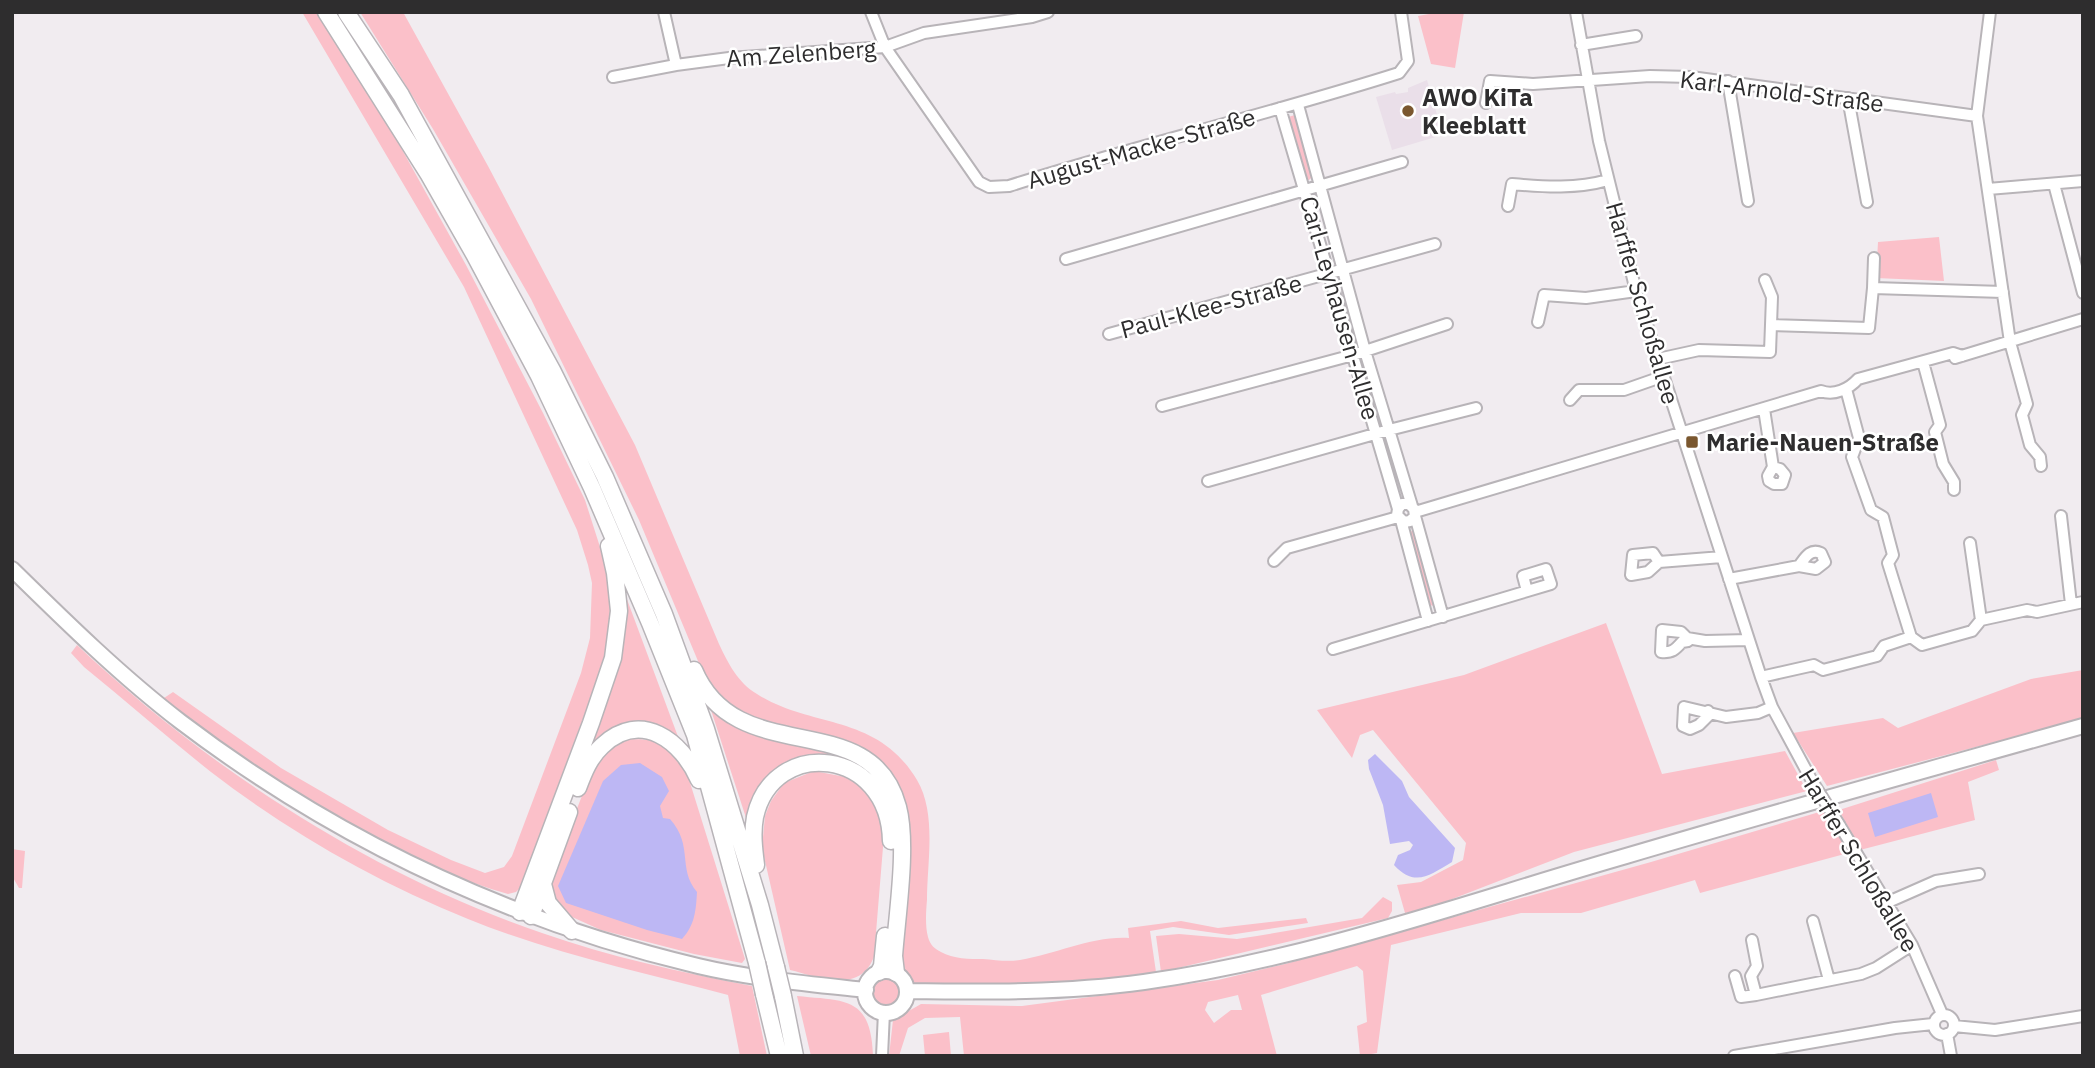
<svg xmlns="http://www.w3.org/2000/svg" width="2095" height="1068" viewBox="0 0 2095 1068" font-family="'IBM Plex Sans',sans-serif">
<style>
.built{fill:#eadfe9}
.green{fill:#fbc0c9;fill-rule:evenodd}
.water{fill:#bdb7f4}
.lines{fill:none;stroke-linecap:round;stroke-linejoin:round}
.minor-casing{stroke:#b8b4b8;stroke-width:14}
.major-casing{stroke:#b8b4b8;stroke-width:18}
.highway-casing{stroke:#b8b4b8;stroke-width:19}
.minor{stroke:#fff;stroke-width:10}
.major{stroke:#fff;stroke-width:14}
.highway{stroke:#fff;stroke-width:16}
.minor-bridge-casing{stroke:#b8b4b8;stroke-width:14;stroke-linecap:butt}
.highway-bridge-casing{stroke:#b8b4b8;stroke-width:19;stroke-linecap:butt}
.minor-bridge{stroke:#fff;stroke-width:10}
.highway-bridge{stroke:#fff;stroke-width:16}
.poi-dot{fill:#7a572f;stroke:#fff;stroke-width:2.5}
.labels{text-anchor:middle;dominant-baseline:central;stroke-width:5;stroke-linejoin:round;paint-order:stroke}
.street-label{font-size:24px;fill:#2e2d2e;stroke:#fff}
.poi-label{font-size:24px;font-weight:bold;fill:#2e2d2e;stroke:#fff;text-anchor:start}
</style>
<rect width="100%" height="100%" fill="#f1ecf0"/>
<!-- built -->
<path class="built" d="M1427 80 1440 125 1436 126 1439 136 1392 150 1376 97 1395 92 1396 94 1408 92V88Z"/>
<!-- green -->
<path class="green" d="M302 12H316L389 126 466 265 543 413 585 500 608 572 611 615 607 654 520 888 516 892 508 894C389 860 258 777 164 698L173 692 281 768 388 830 451 860 485 873 504 867 512 856 581 673 590 638 592 583 588 565 577 530 464 287Z
M360 12H403L488 166 635 445 719 644C728 663 738 683 757 694 812 729 877 713 917 780 937 814 927 862 927 900 926 911 925 926 928 937 930 945 935 949 941 952 953 959 970 959 983 959 995 960 1008 962 1020 960 1057 954 1091 936 1129 938L1128 928 1181 921 1218 928 1306 918 1308 923 1229 935 1173 927 1150 931 1156 972 1037 987 918 986 908 979 902 969 908 836 906 804 892 775 866 751 843 740 779 728 733 710 708 685 639 520 531 299 433 129Z
M1440 12H1464L1455 68 1431 64 1418 16Z
M1295 115 1313 176 1309 180H1306L1288 117Z
M1939 237 1944 281 1876 278 1878 242Z
M1414 529 1435 606 1429 605 1408 534Z
M625 594 680 742 654 729 583 753Z
M1606 623 1662 774 1785 751 1807 791 1574 852 1429 908 1405 913 1397 885 1421 882 1463 860 1466 843 1373 730 1360 735 1352 758 1317 710 1464 675Z
M77 645C207 768 372 875 542 933 610 957 681 972 752 986L767 1056H740L728 995C641 972 552 953 468 919 377 882 289 832 211 772 168 738 127 702 84 667L71 653Z
M2083 670V719L1827 786 1793 733 1883 718 1898 728 2031 679Z
M710 707 841 753 873 772 886 789 878 788 800 760 748 824Z
M625 739C659 739 671 742 687 773L745 959 742 963 694 954 601 930 572 917 551 893 549 881 590 775C599 759 608 746 625 739Z
M1996 760 1999 770 1968 782 1975 820 1860 850 1839 810Z
M814 771 851 778 866 789 880 811 884 835 874 957C872 961 869 968 865 971 846 990 812 975 790 970L762 848 765 816 771 801 784 783Z
M1826 810 1852 852 1700 893 1695 880 1581 913H1521L1391 945 1377 1053 1360 1056 1357 1026 1367 1022 1363 971 1357 966 1261 995 1277 1056H964L960 1017 925 1018 908 1028 899 1056H889L893 1020 921 1004 1022 1006 1218 980 1285 964 1651 862ZM1238 995 1242 1010H1231L1214 1023 1205 1010 1208 1002Z
M12 849 25 851 22 888H19L12 876Z
M1383 897 1392 902V911L1388 918 1161 972 1156 936 1179 934 1237 939 1257 936 1362 918Z
M869 992a18 18 0 1 1 36 0a18 18 0 1 1-36 0Z
M797 996C845 1001 871 996 873 1056H811Z
M949 1032 951 1056H925L923 1035Z"/>
<!-- water -->
<path class="water" d="M1375 754 1402 781 1409 797 1455 848 1452 862C1430 875 1415 888 1394 865L1398 855 1410 850 1413 845 1409 841 1390 844 1383 805 1369 769 1368 760Z
M640 763 662 777 669 791 660 806 663 818 670 819C694 846 677 868 697 892 696 910 695 925 682 939L647 930 566 903 558 886 603 781 621 765Z
M1931 793 1938 817 1875 837 1868 813Z"/>
<g class="lines">
<!-- minor casing -->
<g class="minor-casing">
<path id="minor" d="M664 12 676 65 729 58 885 47 924 33 1032 17 1048 12
M871 12 885 47 979 182 989 187 1009 186C1138 145 1270 114 1399 73L1408 61 1401 12
M1576 12 1599 141 1636 291 1761 677 1772 707 1812 781
M1990 12 1977 116 2010 342 2027 404 2022 415 2030 445 2040 457 2041 466
M1581 45 1636 36
M613 77 676 65
M1728 81 1748 201
M1848 98 1867 202
M1486 103 1490 81 1533 84 1650 76 1691 77 1977 116
M1298 105 1365 351 1412 506
M1280 108 1398 509 1397 515 1404 522 1410 521 1415 516 1414 509 1409 504H1402L1398 509
M2054 184 2083 293
M1988 189 2083 181
M1508 206 1512 184C1545 187 1577 189 1608 180
M1066 259 1402 162
M1873 288 1874 258
M1538 322 1544 295 1586 298 1636 291
M1771 325 1869 328 1873 288 2003 292
M1109 334 1435 244
M1955 358 2083 319
M1658 359 1699 350 1770 352 1772 297 1765 280
M1923 362 1940 425 1935 432 1943 464 1954 482V490
M1846 389 1859 438 1852 457 1871 510 1883 517 1893 555 1888 563 1911 637
M1570 400 1579 390H1624L1664 376
M1162 406 1353 355 1447 324
M1764 409 1773 467 1780 469 1785 475 1782 484H1774L1769 481 1768 476 1773 467
M1208 481 1389 430 1476 408
M1415 512 1821 391C1834 396 1849 389 1858 379L1953 353 1962 356
M1415 516 1443 617
M2061 516 2071 604
M1401 520 1428 621
M1970 543 1981 620
M1274 561 1287 548 1398 517
M1659 562 1648 572 1631 575 1633 555 1653 553 1659 562 1722 557
M1729 579 1799 566C1805 558 1810 548 1821 553L1825 562 1816 569 1799 566
M1687 638 1688 641 1682 642C1675 650 1672 653 1661 652L1662 630 1681 632 1687 638 1705 641 1749 640
M1333 649 1551 584 1546 569 1523 576 1527 591
M1761 677 1814 665 1823 670 1877 656 1884 646 1911 637 1922 645 1972 631 1981 620 2027 610 2037 612 2083 602
M1708 711 1709 715 1699 725 1690 729 1683 726 1684 707 1726 717 1758 713 1772 707
M1840 826 1912 945 1942 1014
M1886 903 1936 881 1979 874
M1813 921 1829 980
M1752 940 1757 966 1751 976 1756 995
M1735 976 1741 997 1756 995 1861 974 1876 968 1912 945
M1934 1025a10 10 0 1 1 20 0a10 10 0 1 1-20 0Z
M1954 1026 1995 1030 2083 1016
M1947 1034 1951 1056
M882 1056 884 1012
M1734 1056 1895 1028 1933 1024"/>
</g>
<!-- major casing -->
<g class="major-casing">
<path id="major" d="M12 569C66 622 121 676 181 722 335 839 509 921 698 966 753 979 810 984 866 990
M865 992a21 21 0 1 1 42 0a21 21 0 1 1-42 0Z
M907 991C986 992 1065 993 1144 982 1309 959 1466 902 1626 856 1778 811 1931 769 2083 726"/>
</g>
<!-- highway casing -->
<g class="highway-casing">
<path id="highway" d="M326 12 429 175 474 254 539 376 592 488 650 623 695 735 757 963
M346 12 401 95 552 370 605 477 664 614 706 729 760 905 776 967
M694 670C737 772 871 704 898 807 908 845 897 915 894 956L896 973
M578 788C584 772 590 757 602 746 641 709 682 741 699 780
M756 865C754 849 752 833 755 817 773 736 889 747 891 841
M543 884 548 903 572 931
M520 912 591 723 613 658 619 611 615 573 609 546
M531 916 569 812
M879 972 882 966 885 936
M764 994 779 1056
M783 996 795 1056"/>
</g>
<!-- minor -->
<use href="#minor" class="minor"/>
<!-- major -->
<use href="#major" class="major"/>
<!-- highway -->
<use href="#highway" class="highway"/>
<!-- minor-bridge casing -->
<g class="minor-bridge-casing">
<path id="minor-bridge" d="M1812 781 1840 826"/>
</g>
<!-- highway-bridge casing -->
<g class="highway-bridge-casing">
<path id="highway-bridge" d="M757 963 764 994
M776 967 783 996"/>
</g>
<!-- minor-bridge -->
<use href="#minor-bridge" class="minor-bridge"/>
<!-- highway-bridge -->
<use href="#highway-bridge" class="highway-bridge"/>
</g>
<!-- markers -->
<g class="poi-dot">
<circle cx="1408" cy="111" r="7"/>
<rect x="1685" y="435" width="14" height="14" rx="3.5"/>
</g>
<g class="labels">
<!-- street labels -->
<g class="street-label">
<text transform="translate(801 53) rotate(-4)">Am Zelenberg</text>
<text transform="translate(1782 91) rotate(7)">Karl-Arnold-Straße</text>
<text transform="translate(1141 148) rotate(-16)">August-Macke-Straße</text>
<text transform="translate(1643 303) rotate(74)">Harffer Schloßallee</text>
<text transform="translate(1211 306) rotate(-15)">Paul-Klee-Straße</text>
<text transform="translate(1340 308) rotate(74)">Carl-Leyhausen-Allee</text>
<text transform="translate(1859 860) rotate(59)">Harffer Schloßallee</text>
</g>
<!-- poi labels -->
<g class="poi-label">
<text x="1422" y="97">AWO KiTa<tspan x="1422" dy="28">Kleeblatt</tspan></text>
<text x="1706" y="442">Marie-Nauen-Straße</text>
</g>
</g>
<!-- border -->
<rect width="2095" height="1068" fill="none" stroke="#2e2d2e" stroke-width="28"/>
</svg>
